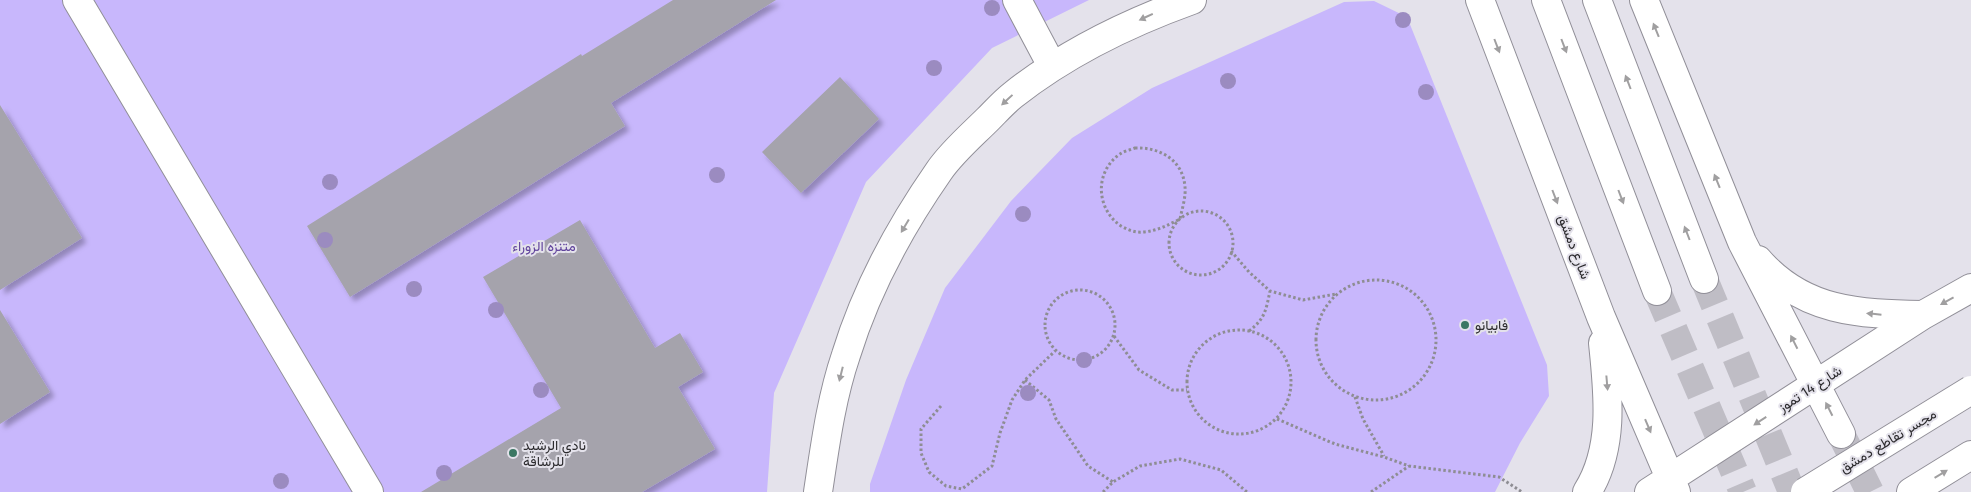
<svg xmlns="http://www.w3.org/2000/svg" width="1971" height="492" viewBox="0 0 1971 492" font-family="'Fira Sans',Vazirmatn,sans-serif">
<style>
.green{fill:#c8b7fc}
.building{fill:#a5a3ac;filter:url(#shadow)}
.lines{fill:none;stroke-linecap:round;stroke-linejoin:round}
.major-tunnel{stroke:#bfbdc5;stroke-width:28;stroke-dasharray:28 14;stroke-linecap:butt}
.minor-casing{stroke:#918f98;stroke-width:30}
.major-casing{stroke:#918f98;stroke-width:30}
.path{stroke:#8e8d93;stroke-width:3;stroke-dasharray:2.5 2.5;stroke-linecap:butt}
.minor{stroke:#fff;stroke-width:28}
.major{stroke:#fff;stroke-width:28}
.major-bridge-casing{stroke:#918f98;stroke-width:30;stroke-linecap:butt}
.major-bridge{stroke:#fff;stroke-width:28}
.tree{fill:#9b8bc0}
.oneway{fill:#a09fa0}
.poi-dot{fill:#3b7763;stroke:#e4e2eb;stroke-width:2}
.labels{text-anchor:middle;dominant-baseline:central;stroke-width:4;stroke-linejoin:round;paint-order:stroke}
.park-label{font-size:14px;fill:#60439c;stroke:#e4e2eb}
.street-label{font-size:14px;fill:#2b2a2d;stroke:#e4e2eb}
.poi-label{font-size:14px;fill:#2b2a2d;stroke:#e4e2eb;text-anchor:start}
</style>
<defs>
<filter id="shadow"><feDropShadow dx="4.5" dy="4.5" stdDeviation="2.5" flood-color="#0004"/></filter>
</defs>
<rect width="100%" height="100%" fill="#e4e2eb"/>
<!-- green -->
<path class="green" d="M0 0H1089L992 48 866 182 774 393 767 492H0Z
M1374 1 1407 17 1547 365 1549 396 1520 443 1495 492H870V484L906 380 945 288 1011 201 1072 138 1152 88 1344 2Z"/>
<!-- building -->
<path class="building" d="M673 0H776L611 103 625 126 350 297 307 226 581 54 582 56Z
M840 77 879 119 801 193 762 152Z
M0 105 82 238 0 290Z
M580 220 655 348 680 333 703 372 678 387 715 449 642 492H421L561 408 483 277Z
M0 310 50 392 0 424Z"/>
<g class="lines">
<!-- major-tunnel -->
<path class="major-tunnel" d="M1704 279 1792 492
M1657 291 1743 492
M1841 434 1870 492"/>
<!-- minor casing -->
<g class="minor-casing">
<path id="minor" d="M77 0 369 492
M1017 0 1052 66"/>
</g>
<!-- major casing -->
<g class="major-casing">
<path id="major" d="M1480 0 1601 317 1676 492
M1546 0 1657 291
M1597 0 1704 279
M1644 0 1742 242 1841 434
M1758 260C1803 312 1859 314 1923 315
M818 492C825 446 831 399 846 355 866 290 900 227 939 171 952 152 972 135 988 119 996 111 1004 102 1013 95 1066 53 1128 23 1192 0
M1587 492C1615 448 1608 392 1603 343
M1649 492 1923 315 1971 288
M1911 492 1971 455"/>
</g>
<!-- path -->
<path class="path" d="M1135 148C1160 147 1183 160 1185 187 1186 197 1182 209 1180 219 1168 225 1157 231 1143 232 1136 233 1128 230 1121 226 1096 209 1094 172 1120 154 1124 151 1130 150 1135 148Z
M1169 243a32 32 0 1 1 64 0a32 32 0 1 1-64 0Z
M1231 251 1249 272 1270 291 1303 300 1336 294
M1316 340a60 60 0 1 1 120 0a60 60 0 1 1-120 0Z
M1045 325a35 35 0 1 1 70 0a35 35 0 1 1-70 0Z
M1187 382a52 52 0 1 1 104 0a52 52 0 1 1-104 0Z
M1249 331C1265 319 1266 310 1270 291
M1114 336 1139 370 1172 390H1187
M1025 380 1049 400 1056 419 1088 466 1113 482
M1355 397 1363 419 1384 456
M941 406 921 429V453L929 472 946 486 962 489 992 466 1000 433 1012 400 1025 380 1055 351
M1277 419 1335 444 1384 457 1409 466 1499 477 1522 492
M1103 492 1113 482 1140 466 1180 459 1221 470 1247 492
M1371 492 1409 466"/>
<!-- minor -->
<use href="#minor" class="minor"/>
<!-- major -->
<use href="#major" class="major"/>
<!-- major-bridge casing -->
<g class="major-bridge-casing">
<path id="major-bridge" d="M1805 492 1971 390"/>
</g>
<!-- major-bridge -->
<use href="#major-bridge" class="major-bridge"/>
</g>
<!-- trees -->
<g class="tree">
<circle cx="992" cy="8" r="8"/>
<circle cx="1403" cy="20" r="8"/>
<circle cx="934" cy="68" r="8"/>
<circle cx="1228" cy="81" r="8"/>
<circle cx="1426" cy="92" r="8"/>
<circle cx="717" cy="175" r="8"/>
<circle cx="330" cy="182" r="8"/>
<circle cx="1023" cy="214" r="8"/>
<circle cx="325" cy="240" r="8"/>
<circle cx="414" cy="289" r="8"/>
<circle cx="496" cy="310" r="8"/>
<circle cx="1084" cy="360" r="8"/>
<circle cx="541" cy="390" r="8"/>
<circle cx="1028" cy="393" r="8"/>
<circle cx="444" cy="473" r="8"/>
<circle cx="281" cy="481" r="8"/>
</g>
<!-- one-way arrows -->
<defs><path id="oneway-solid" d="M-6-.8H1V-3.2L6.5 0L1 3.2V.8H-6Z" transform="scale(1.25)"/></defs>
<g class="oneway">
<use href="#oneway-solid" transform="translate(1146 17) rotate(155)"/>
<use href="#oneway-solid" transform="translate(1656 30) rotate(-112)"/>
<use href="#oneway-solid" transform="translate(1497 46) rotate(69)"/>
<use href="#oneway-solid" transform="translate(1564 46) rotate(69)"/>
<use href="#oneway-solid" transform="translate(1628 82) rotate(-111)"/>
<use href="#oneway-solid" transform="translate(1007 100) rotate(137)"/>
<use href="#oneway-solid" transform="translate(1717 181) rotate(-112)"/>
<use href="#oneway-solid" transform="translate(1555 197) rotate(69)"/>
<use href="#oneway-solid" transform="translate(1621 197) rotate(69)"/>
<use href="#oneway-solid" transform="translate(905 226) rotate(121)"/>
<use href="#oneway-solid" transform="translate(1687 233) rotate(-111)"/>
<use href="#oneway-solid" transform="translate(1947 301) rotate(151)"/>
<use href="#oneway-solid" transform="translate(1874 314) rotate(-174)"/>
<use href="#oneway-solid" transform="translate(1794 342) rotate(-117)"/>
<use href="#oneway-solid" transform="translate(841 374) rotate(104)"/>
<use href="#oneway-solid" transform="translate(1607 383) rotate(85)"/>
<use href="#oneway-solid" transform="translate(1829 409) rotate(-117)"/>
<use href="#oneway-solid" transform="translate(1760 421) rotate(147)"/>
<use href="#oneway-solid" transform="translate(1648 426) rotate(67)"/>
<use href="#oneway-solid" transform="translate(1941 474) rotate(-31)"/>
</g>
<!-- markers -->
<g class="poi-dot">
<circle cx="1465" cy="325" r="5"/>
<circle cx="513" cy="453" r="5"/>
</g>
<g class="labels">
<!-- park labels -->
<g class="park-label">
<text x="544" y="246">متنزه الزوراء</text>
</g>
<!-- street labels -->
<g class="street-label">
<text transform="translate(1574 247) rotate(69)">شارع دمشق</text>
<text transform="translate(1810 389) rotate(-33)">شارع 14 تموز</text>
<text transform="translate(1888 441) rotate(-31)">مجسر تقاطع دمشق</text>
</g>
<!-- poi labels -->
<g class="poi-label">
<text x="1475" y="325">فابيانو</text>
<text x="523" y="445">نادي الرشيد<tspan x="523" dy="16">للرشاقة</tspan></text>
</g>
</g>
</svg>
